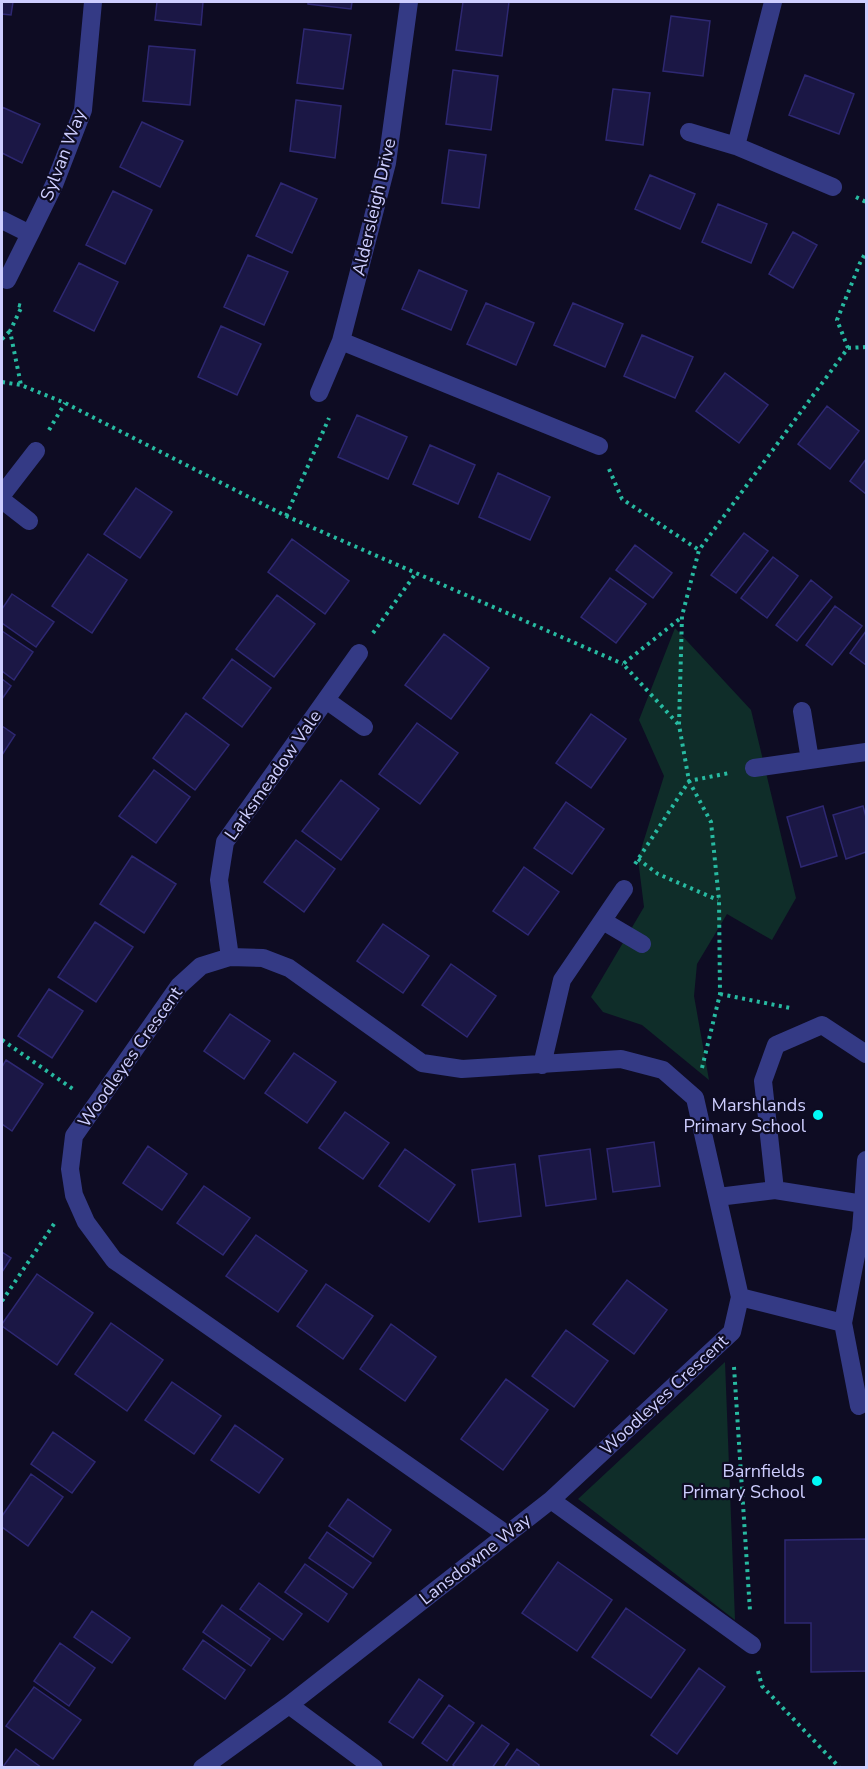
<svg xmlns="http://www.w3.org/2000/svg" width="868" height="1769" viewBox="0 0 868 1769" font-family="'Nunito Sans',sans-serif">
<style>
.green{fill:#0f2d29}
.building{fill:#1b1745;stroke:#2e2872;stroke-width:1.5}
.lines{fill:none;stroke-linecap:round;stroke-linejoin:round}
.path{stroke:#27baa1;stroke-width:4;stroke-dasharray:3 4.5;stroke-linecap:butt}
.minor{stroke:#343a85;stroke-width:18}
.poi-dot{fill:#00f9f6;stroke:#0e0c23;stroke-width:2}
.labels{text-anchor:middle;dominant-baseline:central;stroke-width:4.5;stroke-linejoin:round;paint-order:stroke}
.street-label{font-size:18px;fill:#ceceff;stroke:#0e0c23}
.poi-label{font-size:18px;fill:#ceceff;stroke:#0e0c23;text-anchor:end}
</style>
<rect width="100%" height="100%" fill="#0e0c23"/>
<!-- green -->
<path class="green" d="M675 628 751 710 796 898 772 940 727 914 697 964 694 996 709 1080 642 1025 603 1012 591 997 644 907 638 859 664 776 639 720Z
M725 1362 735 1620 578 1499Z"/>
<!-- building -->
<path class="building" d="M2 2H13L11 15 2 14Z
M157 2H203L201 25 155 20Z
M308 2H352L351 9 308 4Z
M463 2H509L502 56 456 50Z
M671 16 710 21 703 76 663 71Z
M304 29 351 35 343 89 297 83Z
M149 46 195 50 190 105 143 101Z
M453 70 498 76 491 130 446 124Z
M805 75 854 94 839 134 789 115Z
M613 89 650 93 643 145 606 140Z
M296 100 341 106 335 158 290 151Z
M2 107 40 124 22 163 2 153Z
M142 122 183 141 160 187 120 167Z
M449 150 486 155 479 208 442 203Z
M650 175 695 194 680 229 635 209Z
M281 183 317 199 292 253 256 236Z
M113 191 152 210 125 264 86 245Z
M718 204 767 224 751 263 702 242Z
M793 232 817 245 793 288 769 274Z
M248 255 288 272 264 325 224 307Z
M79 263 118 282 94 331 54 311Z
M419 270 467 291 451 330 402 309Z
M486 303 534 323 516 365 467 344Z
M573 303 623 324 605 367 554 345Z
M221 326 261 344 237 395 198 377Z
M642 335 693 357 675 398 624 376Z
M725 373 768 405 739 443 696 411Z
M827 406 859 431 830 469 798 444Z
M357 415 407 437 388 479 338 457Z
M430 445 475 465 458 504 413 484Z
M866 459V494L850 481Z
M498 473 550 497 530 540 479 517Z
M136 488 172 512 140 558 104 534Z
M744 533 768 551 736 593 711 575Z
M292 539 349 581 325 614 268 572Z
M635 545 672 573 653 598 616 570Z
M88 554 127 580 92 633 52 606Z
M773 557 798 576 767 618 741 598Z
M610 578 646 604 616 643 581 617Z
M811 580 832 597 797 641 776 625Z
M12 594 54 622 36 647 2 623V609Z
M277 595 315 624 274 677 236 649Z
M835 606 862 626 832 665 806 645Z
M2 631 33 652 14 680 2 671Z
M866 631V665L850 653Z
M444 634 489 668 451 719 405 685Z
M232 659 271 688 242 727 203 698Z
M2 679 11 686 2 699Z
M186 713 229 745 195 790 153 758Z
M591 714 626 739 591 788 556 763Z
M417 723 458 753 420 804 379 774Z
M2 726 15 735 2 755Z
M154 770 190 797 156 843 119 816Z
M341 780 379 809 341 860 302 831Z
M566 802 604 829 572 874 534 848Z
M823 806 837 856 801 867 787 817Z
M863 806 866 817V852L846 859 833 815Z
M296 840 335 869 304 912 264 882Z
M132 856 176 884 144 933 100 904Z
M524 867 559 892 528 935 493 911Z
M95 922 133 947 96 1002 58 977Z
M383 924 429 956 403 993 357 961Z
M451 964 496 996 467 1037 422 1005Z
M49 989 83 1011 52 1058 18 1036Z
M230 1014 270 1041 244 1079 204 1051Z
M294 1053 336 1082 307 1123 265 1093Z
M6 1060 43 1084 12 1131 2 1124V1067Z
M345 1112 389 1143 363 1179 319 1148Z
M654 1142 660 1186 613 1192 607 1149Z
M148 1146 187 1174 162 1210 123 1183Z
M405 1149 455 1185 429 1222 379 1186Z
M590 1149 596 1199 546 1206 539 1156Z
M515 1164 521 1216 479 1222 472 1170Z
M204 1186 250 1218 223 1255 177 1223Z
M256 1235 307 1271 278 1312 226 1276Z
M2 1252 11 1258 2 1272Z
M37 1274 93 1313 57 1365 2 1326V1324Z
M627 1280 667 1310 634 1354 593 1324Z
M326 1284 373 1316 343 1359 297 1326Z
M111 1323 163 1360 127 1411 75 1374Z
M391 1324 436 1357 405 1401 360 1369Z
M566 1330 608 1361 574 1407 532 1376Z
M506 1379 548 1410 503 1470 461 1439Z
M172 1382 221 1416 194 1454 145 1420Z
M235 1425 283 1459 259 1493 211 1460Z
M53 1432 95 1462 72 1493 31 1464Z
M31 1474 63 1497 28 1546 2 1527V1516Z
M348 1499 391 1530 373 1557 329 1526Z
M327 1532 371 1563 353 1588 309 1558Z
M866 1539V1671L811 1672V1623H785V1540Z
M558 1562 612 1600 577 1651 522 1613Z
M305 1564 347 1594 328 1622 285 1592Z
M259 1583 302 1614 283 1640 240 1609Z
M222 1605 270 1639 251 1666 203 1632Z
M626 1608 685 1650 651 1698 592 1657Z
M92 1611 130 1638 112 1663 74 1637Z
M203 1640 245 1670 225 1699 183 1669Z
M60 1643 95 1668 69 1706 34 1681Z
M699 1668 725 1687 677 1754 651 1735Z
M419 1679 443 1696 413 1738 389 1722Z
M34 1687 81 1720 53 1759 6 1726Z
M449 1705 474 1723 447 1761 422 1743Z
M482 1725 509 1744 492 1768H456L453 1765Z
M16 1749 42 1768H2Z
M517 1749 539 1765 538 1768H504Z"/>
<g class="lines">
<!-- path -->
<path class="path" d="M856 197 866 202
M18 305 22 306 10 331 21 385 65 403 286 516 623 664
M2 339 10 331
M848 348 866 347
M2 382 21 385
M49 430 65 403
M609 469 622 499 699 550
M286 516 329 418
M373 633 416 573
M678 724 623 664 682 617
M638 859 658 874 718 900
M635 864 689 781 729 773
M720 994 790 1008
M2 1040 73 1089
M702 1068 720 994 719 900 711 822 689 781 679 725 682 616 699 550 848 348 837 320 860 263 866 252
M2 1301 56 1221
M734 1367 750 1611
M758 1671 762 1686 840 1768"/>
<!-- minor -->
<path class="minor" d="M773 2 736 146 833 187
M689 132 736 146
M2 220 30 234 54 185 83 110 93 2
M7 280 30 234
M341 341 599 446
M319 393 341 341 387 163 409 2
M2 495 36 451
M2 500 29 521
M326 700 364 727
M802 711 810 760
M754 768 866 752
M603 921 642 944
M230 957 219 880 225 842 359 653
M542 1065 562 980 624 889
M775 1190 763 1081 776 1045 822 1025 866 1054
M718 1197 775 1190 863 1204 866 1160
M740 1297 843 1323
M859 1406 843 1323 861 1230 863 1204
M551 1500 752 1645
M289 1705 374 1768
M202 1768 289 1705 551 1500 732 1332 740 1297 695 1098 663 1070 621 1059 462 1069 422 1063 289 968 263 958 230 957 201 966 179 986 74 1136 70 1169 74 1195 86 1222 114 1260 506 1534"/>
</g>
<!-- markers -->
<g class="poi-dot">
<circle cx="818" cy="1115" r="6"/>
<circle cx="817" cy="1481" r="6"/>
</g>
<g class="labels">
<!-- street labels -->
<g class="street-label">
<text transform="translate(63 155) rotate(-69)">Sylvan Way</text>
<text transform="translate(374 207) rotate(-77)">Aldersleigh Drive</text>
<text transform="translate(273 775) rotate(-55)">Larksmeadow Vale</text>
<text transform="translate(130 1057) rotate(-55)">Woodleyes Crescent</text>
<text transform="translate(664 1395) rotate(-43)">Woodleyes Crescent</text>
<text transform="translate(475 1559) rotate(-38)">Lansdowne Way</text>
</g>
<!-- poi labels -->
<g class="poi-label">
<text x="806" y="1105">Marshlands<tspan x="806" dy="21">Primary School</tspan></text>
<text x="805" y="1471">Barnfields<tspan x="805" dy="21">Primary School</tspan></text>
</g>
</g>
<!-- border -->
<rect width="868" height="1769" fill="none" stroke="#ceceff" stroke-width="6"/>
</svg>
